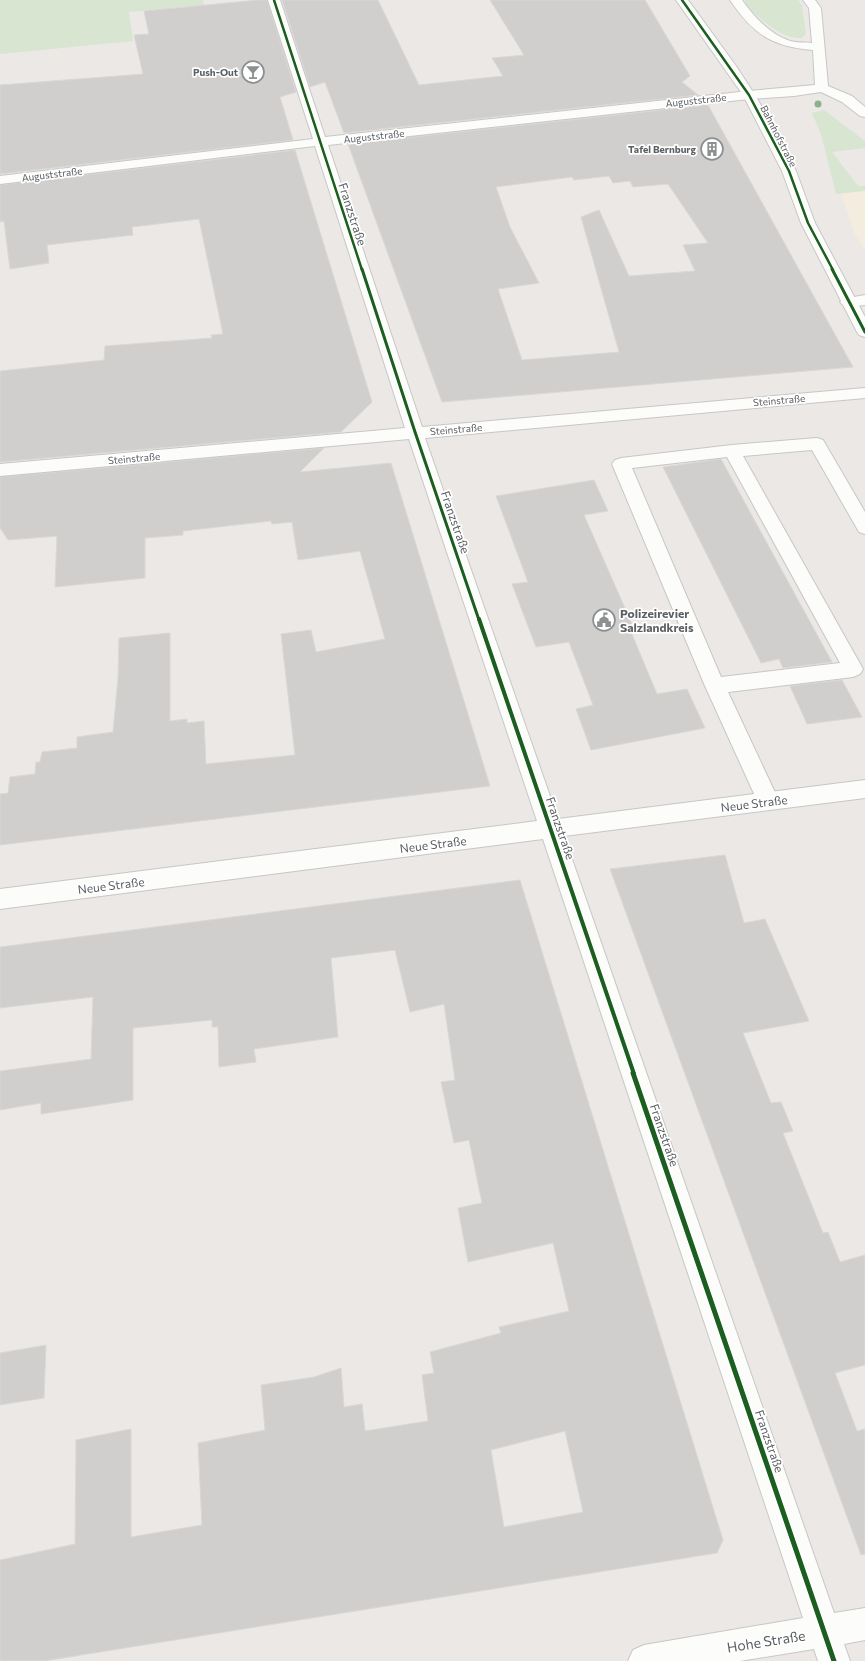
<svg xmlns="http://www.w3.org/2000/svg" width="865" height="1661" viewBox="0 0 865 1661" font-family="Commissioner,sans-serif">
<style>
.commercial{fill:#f4ecdf}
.green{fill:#d7e5d1}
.building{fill:#d1cfce;stroke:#dad8d4;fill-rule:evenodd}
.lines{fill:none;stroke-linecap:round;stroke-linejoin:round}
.lane-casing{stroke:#c7c7c7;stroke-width:2}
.street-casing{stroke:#c7c7c7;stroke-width:2}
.secondary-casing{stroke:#c7c7c7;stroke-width:2}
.lane{fill:#fcfcfb;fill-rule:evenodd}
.street{fill:#fcfcfb;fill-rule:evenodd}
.secondary{fill:#fcfcfb;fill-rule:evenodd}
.cycleway-far3-casing{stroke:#fff;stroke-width:4}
.cycleway-far2-casing{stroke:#fff;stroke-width:5}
.cycleway-far1-casing{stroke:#fff;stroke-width:6}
.cycleway-casing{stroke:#fff;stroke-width:8}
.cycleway-far3{stroke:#1b5e20;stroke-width:2.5}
.cycleway-far2{stroke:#1b5e20;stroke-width:3}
.cycleway-far1{stroke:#1b5e20;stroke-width:4}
.cycleway{stroke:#1b5e20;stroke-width:5}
.tree{fill:#8eb087}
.labels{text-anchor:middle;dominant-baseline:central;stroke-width:3.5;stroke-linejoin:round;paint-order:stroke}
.far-poi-label{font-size:10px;font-weight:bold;fill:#5b6063;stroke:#fff;text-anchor:end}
.far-street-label{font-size:10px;fill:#5b6063;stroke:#fff}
.street-label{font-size:12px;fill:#5b6063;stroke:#fff}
.poi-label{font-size:12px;font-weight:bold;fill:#5b6063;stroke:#fff;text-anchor:start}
.near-street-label{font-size:14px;fill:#5b6063;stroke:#fff}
</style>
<rect width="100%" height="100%" fill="#ebe8e5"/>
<!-- commercial -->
<path class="commercial" d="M865 190V250L855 235 841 193Z"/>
<!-- green -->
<path class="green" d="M0 0H203L204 5 129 12 133 41 0 54Z
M745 0H798L802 6 806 34 802 38C780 39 762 19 746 6Z
M824 110 865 141V148L832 152 858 186H865V191L836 194 821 134 812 113Z"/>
<!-- building -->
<path class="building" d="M258 0H267L296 92 280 97 293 140 0 174V85L143 74 134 35 149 34 144 11Z
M282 0H378L419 85 503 76 492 58 524 55 490 0H645L690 76 682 82 698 95 344 133 325 82 310 87Z
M708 105 853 367 442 402 348 144ZM609 176 613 183 630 181 633 187 668 184 708 243 683 245 695 271 629 276 599 210 581 217 619 352 522 360 498 289 539 283 510 227 496 187 572 177 574 180Z
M295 150 372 402 341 432 0 462V371L104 360 105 346 212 338 211 335 223 334 199 219 132 227 133 235 47 245 49 263 10 269 4 221 0 222V185Z
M324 448 300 472 391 463 490 786 0 845V794L8 793 10 777 35 774 36 762H40L42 752 77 748V737L113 732 118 678 119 638 170 633V721L187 719V723L204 721 206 764 295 755 281 634 311 630 316 652 385 639 360 551 298 560 292 522 272 524 271 521 183 531V535L145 538V578L55 587 57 536 8 540 0 528V477Z
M721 459 832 662 783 668 779 659 761 663 663 467Z
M594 480 608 511 584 515 635 631 631 632 657 694 687 689 705 728 591 750 576 709 593 705 569 642 536 647 512 584 528 582 496 496Z
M842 680 862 717 807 724 790 686Z
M725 855 744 923 765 919 809 1021 743 1033 771 1103 781 1102 793 1131 783 1133 823 1233 828 1232 840 1262 865 1255V1365L835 1373 857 1431 865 1429V1554L861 1555 610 869Z
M520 880 723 1540 717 1553 44 1661H0V1560L75 1544 76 1440 131 1429V1537L202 1525 198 1443 265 1430 261 1385 314 1377 341 1368 344 1407 362 1404 365 1431 428 1421 422 1375 434 1373 430 1352 501 1333 499 1327 569 1311 553 1243 468 1262 458 1208 482 1203 469 1140 454 1143 441 1082 455 1080 444 1004 410 1012 395 950 331 958 338 1037 254 1049 256 1062 219 1067 218 1027H212V1020L133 1028V1100L41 1114V1103L0 1110V1071L91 1059 93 997 0 1008V947ZM565 1431 583 1512 504 1527 491 1450Z
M46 1345 44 1398 0 1405V1353Z"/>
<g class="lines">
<!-- lane casing -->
<g class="lane-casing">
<path id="lane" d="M730 0H742C753 16 771 35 790 41 797 43 805 42 812 43L809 8 803 0H815L821 8 828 86 852 96 865 107V117L860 116 842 102 821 92 794 96 749 99 745 98 743 95 745 92 749 91 815 85 813 50C772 47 753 34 730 0Z
M865 295V305L848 307 843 305 840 302 843 299Z
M817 438 823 440 865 512V534L859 532 812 450 743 456 863 669 860 674 853 677 728 692 779 801 776 807 768 810 760 807 705 686 612 464 615 460 621 458 732 445ZM727 457 840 663 721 677 632 468Z"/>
</g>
<!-- street casing -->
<g class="street-casing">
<path id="street" d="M268 0H280L325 137 749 91 753 92 755 95 753 98 749 99 328 145 422 427 865 388V398L425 438 558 819 865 780V798L564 836 834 1613 865 1608V1640L844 1644 850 1661H818L814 1649 740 1661H628L633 1650 644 1645 803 1618 543 839 0 909V889L537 821 409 439 0 476V464L405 428 315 146 0 184V176L313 139Z"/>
</g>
<!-- secondary casing -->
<g class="secondary-casing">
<path id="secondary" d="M676 0H688L736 66 755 95 775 130 796 171 815 223 865 317V337L859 335 857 332 801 223 782 171 743 95Z"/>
</g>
<!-- lane -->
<use href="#lane" class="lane"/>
<!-- street -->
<use href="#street" class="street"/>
<!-- secondary -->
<use href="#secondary" class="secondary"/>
<!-- cycleway-far3 casing -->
<g class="cycleway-far3-casing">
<path id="cycleway-far3" d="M274 0 362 270
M682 0 749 95 789 171 808 223 833 270"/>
</g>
<!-- cycleway-far2 casing -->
<g class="cycleway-far2-casing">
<path id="cycleway-far2" d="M362 269 415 432 479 620
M832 269 865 332"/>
</g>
<!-- cycleway-far1 casing -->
<g class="cycleway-far1-casing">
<path id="cycleway-far1" d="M479 619 634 1074"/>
</g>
<!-- cycleway casing -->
<g class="cycleway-casing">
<path id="cycleway" d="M633 1073 834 1661"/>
</g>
<!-- cycleway-far3 -->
<use href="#cycleway-far3" class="cycleway-far3"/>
<!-- cycleway-far2 -->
<use href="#cycleway-far2" class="cycleway-far2"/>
<!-- cycleway-far1 -->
<use href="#cycleway-far1" class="cycleway-far1"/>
<!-- cycleway -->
<use href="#cycleway" class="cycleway"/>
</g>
<!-- trees -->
<circle class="tree" cx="818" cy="104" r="3.5"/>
<!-- icons -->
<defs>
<g id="bar-ring" transform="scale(1.15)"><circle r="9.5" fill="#fff" stroke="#8d9090" stroke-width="1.5"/><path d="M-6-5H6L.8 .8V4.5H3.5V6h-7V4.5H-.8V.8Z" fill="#8d9090"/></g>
<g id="building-ring" transform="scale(1.15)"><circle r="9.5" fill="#fff" stroke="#8d9090" stroke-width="1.5"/><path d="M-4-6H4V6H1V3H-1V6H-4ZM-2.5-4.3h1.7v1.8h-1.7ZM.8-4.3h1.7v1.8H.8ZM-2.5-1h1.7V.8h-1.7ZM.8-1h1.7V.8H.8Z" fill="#8d9090"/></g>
<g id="civic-ring" transform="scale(1.15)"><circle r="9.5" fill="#fff" stroke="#8d9090" stroke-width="1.5"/><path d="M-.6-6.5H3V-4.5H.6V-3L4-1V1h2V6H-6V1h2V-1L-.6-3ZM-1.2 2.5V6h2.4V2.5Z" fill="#8d9090"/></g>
</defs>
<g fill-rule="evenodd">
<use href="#bar-ring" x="253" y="72"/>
<use href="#building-ring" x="712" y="149"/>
<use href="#civic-ring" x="604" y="620"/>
</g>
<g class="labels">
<!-- far-poi labels -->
<g class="far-poi-label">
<text x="238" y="72">Push-Out</text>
<text x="696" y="149">Tafel Bernburg</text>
</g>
<!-- far-street labels -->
<g class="far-street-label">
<text transform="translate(696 100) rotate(-6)">Auguststraße</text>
<text transform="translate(374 136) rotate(-6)">Auguststraße</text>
<text transform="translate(779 136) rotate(63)">Bahnhofstraße</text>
<text transform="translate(52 174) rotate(-7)">Auguststraße</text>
<text transform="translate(779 400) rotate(-5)">Steinstraße</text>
<text transform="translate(456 429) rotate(-5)">Steinstraße</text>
<text transform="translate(134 458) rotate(-5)">Steinstraße</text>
</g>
<!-- street labels -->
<g class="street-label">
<text transform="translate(353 214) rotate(72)">Franzstraße</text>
<text transform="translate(456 522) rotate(71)">Franzstraße</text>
<text transform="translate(754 803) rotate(-7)">Neue Straße</text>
<text transform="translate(561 828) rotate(71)">Franzstraße</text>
<text transform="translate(433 844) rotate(-7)">Neue Straße</text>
<text transform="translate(111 885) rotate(-7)">Neue Straße</text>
<text transform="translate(665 1135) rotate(71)">Franzstraße</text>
<text transform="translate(770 1441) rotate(71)">Franzstraße</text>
</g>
<!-- poi labels -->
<g class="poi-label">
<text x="620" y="613">Polizeirevier<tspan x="620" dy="14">Salzlandkreis</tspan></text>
</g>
<!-- near-street labels -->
<g class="near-street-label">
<text transform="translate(766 1641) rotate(-9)">Hohe Straße</text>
</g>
</g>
</svg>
